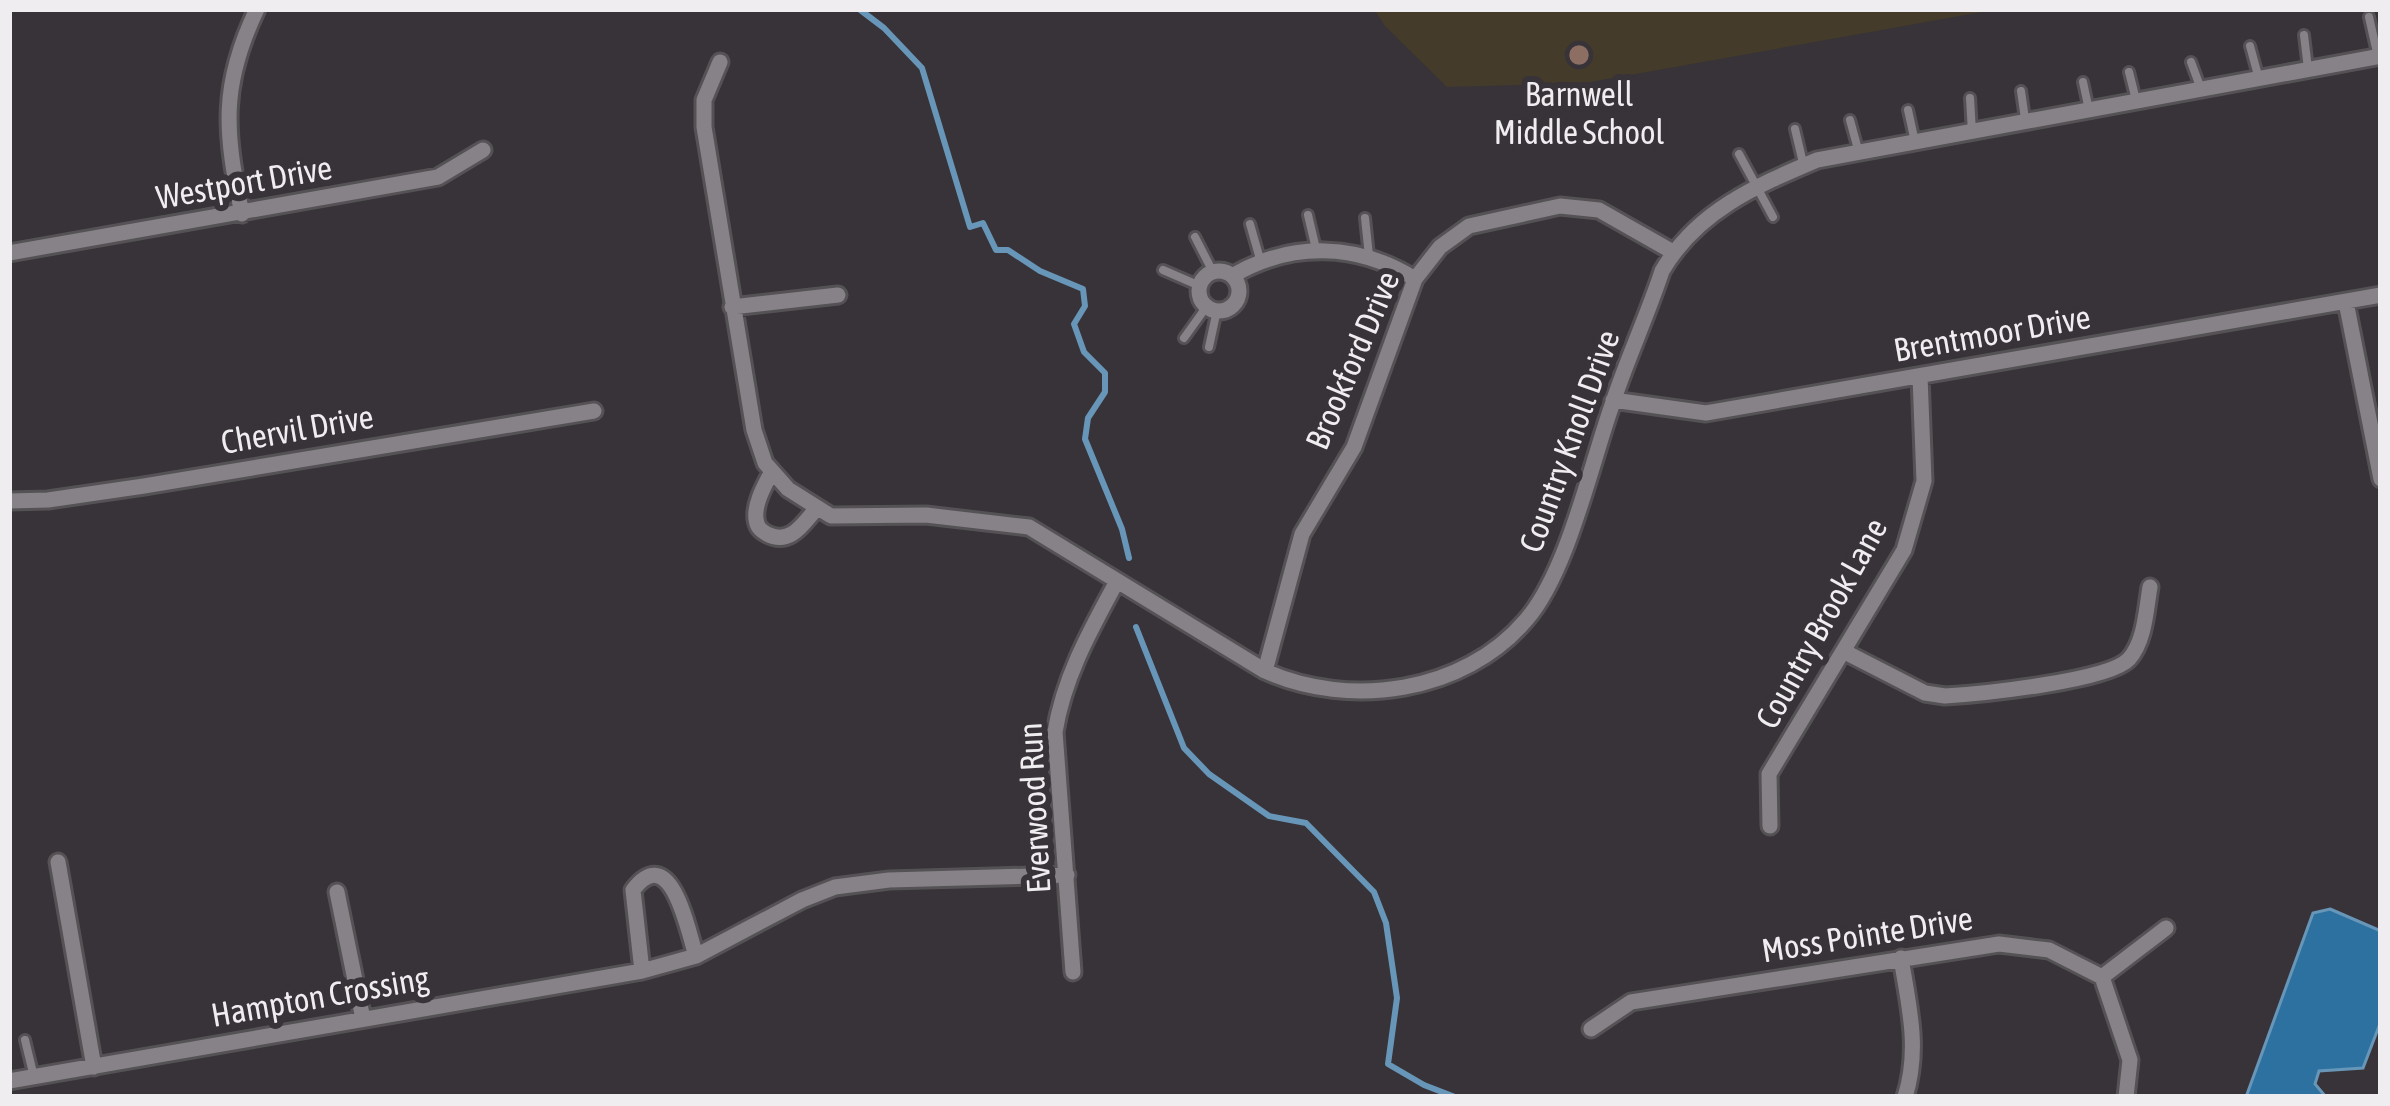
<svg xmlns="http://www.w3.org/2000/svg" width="2390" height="1106" viewBox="0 0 2390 1106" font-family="'Asap Condensed',sans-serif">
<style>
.education{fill:#443b2a}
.water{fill:#2d71a0;stroke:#6896b8;stroke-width:3}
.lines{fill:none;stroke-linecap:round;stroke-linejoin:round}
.stream{stroke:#6896b8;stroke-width:6}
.lane-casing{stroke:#555255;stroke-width:14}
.street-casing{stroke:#555255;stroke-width:21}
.lane{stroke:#878288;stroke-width:8}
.street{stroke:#878288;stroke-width:15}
.education-dot{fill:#8d6e63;stroke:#373338;stroke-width:4.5}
.labels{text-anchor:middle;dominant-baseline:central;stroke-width:12;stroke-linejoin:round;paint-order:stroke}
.poi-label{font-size:33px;fill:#f0edf0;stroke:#373338}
.street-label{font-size:33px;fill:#f0edf0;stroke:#373338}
</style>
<rect width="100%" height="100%" fill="#373338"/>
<!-- education -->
<path class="education" d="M1374 9H1999L1585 83 1447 87 1385 26Z"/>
<!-- water -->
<path class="water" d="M2330 909 2381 931V1021L2363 1068 2319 1071 2315 1084 2326 1097H2246L2313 913Z"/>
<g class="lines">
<!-- stream -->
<path class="stream" d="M859 9 884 28 922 68 970 227 983 223 996 250H1008L1040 271 1083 289 1085 306 1074 324 1084 352 1105 373V392L1088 418 1085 439 1122 529 1129 558
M1136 627 1184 748 1209 774 1269 816 1306 823 1374 892 1386 923 1397 998 1388 1064 1424 1085 1455 1097"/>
<!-- lane casing -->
<g class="lane-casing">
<path id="lane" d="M2369 17 2378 57
M2304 35 2308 69
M2250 46 2259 79
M2191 62 2201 89
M2129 72 2136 100
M2083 82 2089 110
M2021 91 2025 119
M1970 98 1972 132
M1908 110 1915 142
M1850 120 1859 153
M1795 129 1803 163
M1739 154 1773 217
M1308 215 1316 249
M1365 218 1369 256
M1250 224 1260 259
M1195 237 1213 272
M1163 270 1200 286
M1184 338 1207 306
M1209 347 1217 310
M25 1040 34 1077"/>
</g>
<!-- street casing -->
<g class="street-casing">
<path id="street" d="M720 62 704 100V127L754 430 765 463 788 489 831 516 926 515 1029 527 1265 671C1350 709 1464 693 1526 620 1567 573 1590 468 1611 408 1626 361 1647 317 1662 271 1697 211 1756 186 1817 160L2381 56
M242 214C225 132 220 86 257 9
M9 253 438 177 483 150
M1199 291a20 20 0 1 1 40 0a20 20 0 1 1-40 0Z
M1232 276C1291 241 1358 243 1415 279
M2346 302 2381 479
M732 307 838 295
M1613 400 1706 413 2381 295
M772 471C765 485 754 503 756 519 757 527 760 530 767 534 790 546 803 524 816 509
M9 501 48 500 144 486 594 411
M1845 652 1925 693 1945 696C1979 694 2109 681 2129 659 2145 641 2146 610 2150 587
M1265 671 1302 534 1354 447 1415 279 1440 247 1469 226 1560 206 1599 210 1673 252
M1770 826 1769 774 1904 550 1924 481 1920 376
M58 862 94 1067
M337 892 363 1019
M1901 958C1909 1007 1920 1049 1905 1097
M642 971 633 890C671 840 688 931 696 956
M1073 972 1055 732C1064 677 1090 631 1116 583
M2102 977 2166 928
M1591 1029 1631 1002 1999 944 2049 950 2102 977 2130 1060 2126 1097
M9 1081 642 971 696 956 802 900 835 887 889 880 1067 875"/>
</g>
<!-- lane -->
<use href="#lane" class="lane"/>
<!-- street -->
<use href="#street" class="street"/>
</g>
<!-- markers -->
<circle class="education-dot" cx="1579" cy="55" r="12"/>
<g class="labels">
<!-- poi labels -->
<g class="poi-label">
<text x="1579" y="94">Barnwell<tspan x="1579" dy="38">Middle School</tspan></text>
</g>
<!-- street labels -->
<g class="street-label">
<text transform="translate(244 182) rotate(-10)">Westport Drive</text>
<text transform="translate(1992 333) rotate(-10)">Brentmoor Drive</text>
<text transform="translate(1352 360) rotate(-67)">Brookford Drive</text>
<text transform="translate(297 429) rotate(-10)">Chervil Drive</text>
<text transform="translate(1569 441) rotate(-70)">Country Knoll Drive</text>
<text transform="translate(1821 623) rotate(-61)">Country Brook Lane</text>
<text transform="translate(1034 808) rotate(-93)">Everwood Run</text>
<text transform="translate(1867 934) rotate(-9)">Moss Pointe Drive</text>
<text transform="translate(320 996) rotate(-10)">Hampton Crossing</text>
</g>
</g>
<!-- border -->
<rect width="2390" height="1106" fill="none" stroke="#f0edf0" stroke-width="24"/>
</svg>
